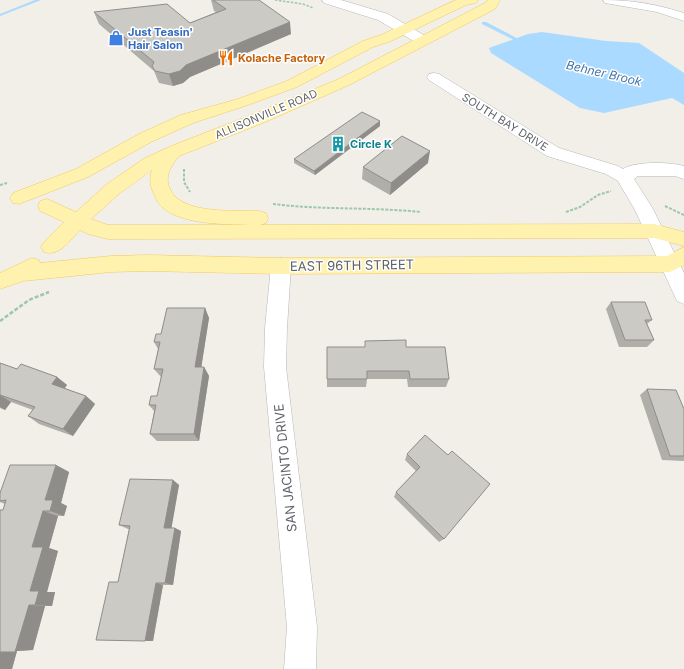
<svg xmlns="http://www.w3.org/2000/svg" width="684" height="669" viewBox="0 0 684 669" font-family="Inter,sans-serif">
<style>
.water{fill:#aadaff}
.lines{fill:none;stroke-linecap:round;stroke-linejoin:round}
.stream{fill:#aadaff;fill-rule:evenodd}
.minor-casing{stroke:#b5b8bc;stroke-width:1}
.primary-casing{stroke:#f2c960;stroke-width:1}
.path-far2{stroke:#9cc7a9;stroke-width:1.5;stroke-dasharray:2.5 1.5;stroke-linecap:butt}
.path-far1{stroke:#9cc7a9;stroke-width:2;stroke-dasharray:3 1.5;stroke-linecap:butt}
.path{stroke:#9cc7a9;stroke-width:2.5;stroke-dasharray:4 2;stroke-linecap:butt}
.minor{fill:#fff;fill-rule:evenodd}
.primary{fill:#fff2af;fill-rule:evenodd}
.wall{fill:#afaea9}
.shaded-wall{fill:#8f8d8a}
.building{fill:#cccac5;stroke:#8f8d8a}
.labels{text-anchor:middle;dominant-baseline:central;stroke-width:3;stroke-linejoin:round;paint-order:stroke}
.far-shop-label{font-size:11px;font-weight:bold;fill:#366cbe;stroke:#fff;text-anchor:start}
.far-food-label{font-size:11px;font-weight:bold;fill:#c56008;stroke:#fff;text-anchor:start}
.far-street-label{font-size:11px;fill:#5f6368;stroke:#fff}
.far-culture-label{font-size:11px;font-weight:bold;fill:#0d838f;stroke:#fff;text-anchor:start}
.far-water-label{font-size:12px;font-style:italic;fill:#4174aa;stroke:#fff}
.street-label{font-size:13px;fill:#5f6368;stroke:#fff}
</style>
<rect width="100%" height="100%" fill="#f1efe8"/>
<!-- water -->
<path class="water" d="M542 32 606 41 639 43 684 73V105L672 98 604 113 580 108 491 53 489 48 528 34Z"/>
<g class="lines">
<!-- stream -->
<path class="stream" d="M35 0H41L0 16V14Z
M482 22H486L526 43 522 44 482 24Z"/>
<!-- minor casing -->
<g class="minor-casing">
<path id="minor" d="M322 0H341L388 14 427 37 429 40 427 43 422 44 417 43 378 20 324 3Z
M603 0C633 0 655 4 684 13V21L657 12 605 3Z
M434 73 439 74 559 148 618 166 623 169C635 161 671 162 684 166V179L675 176H638L634 179 653 209 684 273V304L677 301 635 210 618 181 606 174 547 156 429 80 427 77 429 74Z
M281 258 288 260 291 266 287 328 286 367 317 627 316 669H284L287 627 264 367 265 328 271 266 274 260Z"/>
</g>
<!-- primary casing -->
<g class="primary-casing">
<path id="primary" d="M456 0H478L476 3 466 5 391 41 373 47 297 87 248 105 193 123 151 142 88 177 19 204 13 203 10 198 13 193 76 169 139 134 181 115 238 99 287 81 363 41 381 35Z
M488 0H500L495 9 349 85 263 123 179 156C171 166 164 176 170 189 181 215 235 210 259 211L266 213 268 218 266 223 260 225 654 224 684 232V246L654 238 108 239 88 234 80 230C70 240 60 257 44 252L41 247 44 242 64 222 40 211 38 206 40 201 47 199 76 212 107 184 145 158 174 145 251 115 339 79 485 3ZM152 170C149 179 150 186 154 194 156 198 158 204 162 207 182 225 225 224 250 225H108L91 219 120 193Z
M684 247V265L670 272 281 274 147 271 111 272 23 281 0 289V273L32 258 39 260 40 263 111 256 147 255 281 258 667 256Z"/>
</g>
<!-- path-far2 -->
<path class="path-far2" d="M275 0 303 4 313 8"/>
<!-- path-far1 -->
<path class="path-far1" d="M184 169V182L190 192
M0 185 7 183
M273 204C322 210 372 207 421 212
M665 206 684 215
M566 212 580 207 598 195 611 191"/>
<!-- path -->
<path class="path" d="M0 321 29 300 49 292"/>
<!-- minor -->
<use href="#minor" class="minor"/>
<!-- primary -->
<use href="#primary" class="primary"/>
</g>
<!-- wall -->
<path class="wall" d="M211 0H259L291 34 190 77 183 83 173 86 159 83 154 71 99 24 94 12 190 23 216 12 214 11Z
M380 126 315 175 294 163V159Z
M428 163 390 195 362 179 363 167Z
M611 302 652 320 647 324 654 340 647 347H619L606 309Z
M205 308 209 318 201 367H204L209 376 199 441H157L150 434 154 411 149 405 157 396 161 377 154 369 158 349 154 342 161 334Z
M365 341 406 347 449 379 446 387H408L407 379H367L366 387H327V379L365 347Z
M0 363 17 369 57 377 67 385 64 388 86 396 95 404 73 436 39 424 28 416 33 410 11 402 5 410 0 408Z
M647 389 684 409V461L662 460 640 395Z
M425 435 444 539 439 542 394 497 396 492 416 471 405 460 407 454Z
M56 465 69 472 61 503 67 506 64 516H58L49 548 58 551 47 592H55L52 606H45L33 650 17 651 12 669H0L3 510 5 504 0 502V493Z
M173 480 179 485 171 528H175L181 531 173 585H163L153 641 118 582 129 529H128L119 525Z"/>
<!-- shaded-wall -->
<path class="shaded-wall" d="M290 22 291 34 190 77 183 83 173 86 169 74 186 65Z
M380 121V126L315 175 314 171Z
M430 151 428 163 390 195 391 183Z
M205 308 209 318 200 376 195 367Z
M204 367 209 376 199 441 194 434Z
M57 377 67 385 62 392 52 384Z
M0 395 11 402 5 410 0 407Z
M86 396 95 404 73 436 63 429Z
M56 465 69 472 61 503 67 506 64 516 50 511 45 500Z
M173 480 179 485 171 531 164 528Z
M43 511 58 516 49 548 58 551 47 592H55L52 606 35 605 30 591 32 547Z
M175 528 181 531 173 585 165 583Z
M156 583 163 585 153 641H145Z
M29 605 45 606 33 650 17 651 12 669H0V651Z"/>
<!-- building -->
<path class="building" d="M213 0H259L290 22 186 65 180 71 169 74 155 71 152 66 154 62 94 12 167 4 190 23 226 9Z
M362 112 380 121 314 171 294 159Z
M402 136 430 151 391 183 363 167Z
M611 302H645L652 320H645L654 340H625Z
M167 308H205L195 367H204L194 434H150L156 405H149L151 396H157L163 369H154L160 342H154L156 334H161Z
M406 340V347H445L449 379H410L409 371H367V379H327V347H365V341Z
M0 363 17 369 21 364 57 377 52 384 86 396 63 429 28 416 35 407 0 395Z
M647 389 676 390 684 409V456H670Z
M425 435 448 455 452 451 490 484 444 539 396 492 420 467 407 454Z
M10 465H56L45 500H53L50 511H43L32 547H43L30 591H39L35 605H29L15 652H0V510H3L6 500 0 501V493Z
M130 479 173 480 164 528H175L165 583H156L145 641 96 640 109 582H118L130 526 119 525Z"/>
<!-- icons -->
<defs>
<g id="shop-bare" transform="scale(1.2)"><path d="M-5-2.5h2.3a2.7 3.5 0 0 1 5.4 0H5L5.5 6h-11ZM-1.5-2.5h3a1.5 2.3 0 0 0-3 0Z" fill="#3f7fe0" stroke="#fff" stroke-width="2.5" paint-order="stroke"/></g>
<g id="restaurant-bare" transform="scale(1.2)"><path d="M-5-6h1v4h1v-4h1v4h1v-4h1v5L-1.5 .5V6h-2V.5L-5-1ZM5-6V6H3V1.5H1.5Q1.5-4 5-6Z" fill="#e8710a" stroke="#fff" stroke-width="2.5" paint-order="stroke"/></g>
<g id="building-bare" transform="scale(1.2)"><path d="M-4-6H4V6H1V3H-1V6H-4ZM-2.5-4.3h1.7v1.8h-1.7ZM.8-4.3h1.7v1.8H.8ZM-2.5-1h1.7V.8h-1.7ZM.8-1h1.7V.8H.8Z" fill="#0f9aa8" stroke="#fff" stroke-width="2.5" paint-order="stroke"/></g>
</defs>
<g fill-rule="evenodd">
<use href="#shop-bare" x="116" y="38"/>
<use href="#restaurant-bare" x="226" y="58"/>
<use href="#building-bare" x="338" y="144"/>
</g>
<g class="labels">
<!-- far-shop labels -->
<g class="far-shop-label">
<text x="128" y="32">Just Teasin'<tspan x="128" dy="13">Hair Salon</tspan></text>
</g>
<!-- far-food labels -->
<g class="far-food-label">
<text x="238" y="58">Kolache Factory</text>
</g>
<!-- far-street labels -->
<g class="far-street-label">
<text transform="translate(266 114) rotate(-23)">ALLISONVILLE ROAD</text>
<text transform="translate(505 122) rotate(32)">SOUTH BAY DRIVE</text>
</g>
<!-- far-culture labels -->
<g class="far-culture-label">
<text x="350" y="144">Circle K</text>
</g>
<!-- far-water labels -->
<g class="far-water-label">
<text transform="translate(604 73) rotate(13)">Behner Brook</text>
</g>
<!-- street labels -->
<g class="street-label">
<text transform="translate(352 265) rotate(-1)">EAST 96TH STREET</text>
<text transform="translate(285 468) rotate(-96)">SAN JACINTO DRIVE</text>
</g>
</g>
</svg>
